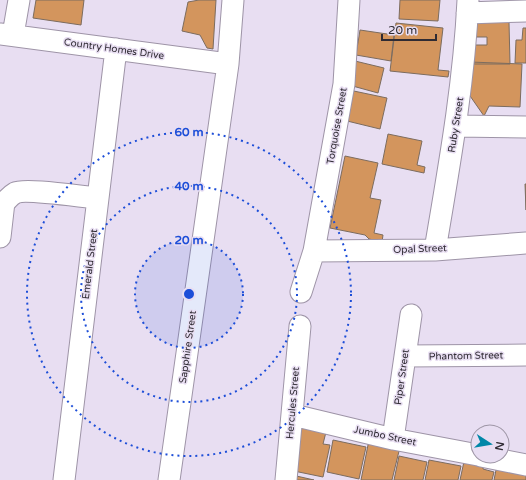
<svg xmlns="http://www.w3.org/2000/svg" width="526" height="480" viewBox="0 0 526 480" font-family="'Varela Round',sans-serif">
<style>
.building{fill:#d3955d;stroke:#7c6c5f}
.lines{fill:none;stroke-linecap:round;stroke-linejoin:round}
.minor-casing{stroke:#9e94a7;stroke-width:23}
.minor{stroke:#fff;stroke-width:21}
.ring{fill:none;stroke:#1d4ed8;stroke-width:2;stroke-dasharray:2 4}
.labels{text-anchor:middle;dominant-baseline:central;stroke-width:3;stroke-linejoin:round;paint-order:stroke}
.street-label{font-size:10px;fill:#2f2b33;stroke:#e8def2}
.centre{fill:#1d4ed8;stroke:#e8def2;stroke-width:2}
.ring-label{font-size:12px;text-anchor:middle;font-weight:bold;fill:#1d4ed8;stroke:#e8def2;stroke-width:3;stroke-linejoin:round;paint-order:stroke}
</style>
<rect width="100%" height="100%" fill="#e8def2"/>
<!-- building -->
<path class="building" d="M36 0H84L81 25 33 18Z
M199 0H216L213 49 207 48 200 35 182 31 188 2Z
M400 0H440L438 21 399 19Z
M475 22H509L510 64H474V45H487V37H476Z
M396 23 443 28 438 70 449 71 448 77 390 71Z
M523 28H526V63H515L516 40H522Z
M360 30 394 35 391 61 356 55Z
M355 61 384 68 378 93 349 85Z
M470 62 522 64 520 107 489 106 484 116 468 93Z
M349 90 387 98 380 129 343 120Z
M388 134 422 141 417 165 425 167 424 173 382 164Z
M345 156 378 163 370 198 381 200 374 233 383 235 382 242 369 239 365 235 330 228Z
M525 184H526V210Z
M298 426 326 432 323 444 330 445 323 477 289 470Z
M333 440 366 447 359 479 327 472Z
M369 440 400 447 392 480H361Z
M399 456 427 462 423 480H394Z
M465 457 484 462 483 469 494 472 492 480H460Z
M429 460 461 466 458 480H425Z
M497 465 526 472V480H494Z
M292 475 314 480H291Z"/>
<g class="lines">
<!-- minor casing -->
<g class="minor-casing">
<path id="minor" d="M467 13 526 11
M0 34 228 64
M13 35 19 0
M456 126 526 127
M0 209C4 203 8 197 15 193 25 188 83 197 98 198
M0 237 4 202
M435 250C449 167 464 84 468 0
M314 251 435 250 526 243
M301 292 314 251 344 84 349 0
M405 356 526 355
M293 415 393 439 478 455
M393 439 411 315
M481 456 526 465
M64 480 116 49
M169 480 228 64 233 0
M286 480 300 326"/>
</g>
<!-- minor -->
<use href="#minor" class="minor"/>
</g>
<!-- distance rings -->
<circle cx="189" cy="294" r="54" fill="#1d4ed8" fill-opacity=".12"/>
<g class="ring">
<circle cx="189" cy="294" r="54"/>
<circle cx="189" cy="294" r="108"/>
<circle cx="189" cy="294" r="162"/>
</g>
<g class="labels">
<!-- street labels -->
<g class="street-label">
<text transform="translate(114 49) rotate(8)">Country Homes Drive</text>
<text transform="translate(456 125) rotate(-81)">Ruby Street</text>
<text transform="translate(337 126) rotate(-80)">Torquoise Street</text>
<text transform="translate(420 249) rotate(-2)">Opal Street</text>
<text transform="translate(90 264) rotate(-83)">Emerald Street</text>
<text transform="translate(188 347) rotate(-82)">Sapphire Street</text>
<text transform="translate(466 356) rotate(-1)">Phantom Street</text>
<text transform="translate(402 377) rotate(-82)">Piper Street</text>
<text transform="translate(293 403) rotate(-85)">Hercules Street</text>
<text transform="translate(385 436) rotate(12)">Jumbo Street</text>
</g>
</g>
<circle cx="189" cy="294" r="6" class="centre"/>
<g class="ring-label">
<text x="189" y="136">60 m</text>
<text x="189" y="190">40 m</text>
<text x="189" y="244">20 m</text>
</g>
<!-- north arrow -->
<g transform="translate(490 444) rotate(102)"><circle r="19" fill="#e8def2" stroke="#9e96a6"/>
<path d="M0-3L7 15L0 10L-7 15Z" fill="#0087a8"/>
<text y="-6" font-size="11" font-weight="bold" text-anchor="middle" fill="#2f2b33">N</text>
</g>
<!-- scale -->
<path d="M382 34v6h54v-6" fill="none" stroke="#2f2b33" stroke-width="2"/>
<text x="388" y="34" font-size="12" fill="#2f2b33" stroke="#e8def2" stroke-width="3" paint-order="stroke">20 m</text>
</svg>
